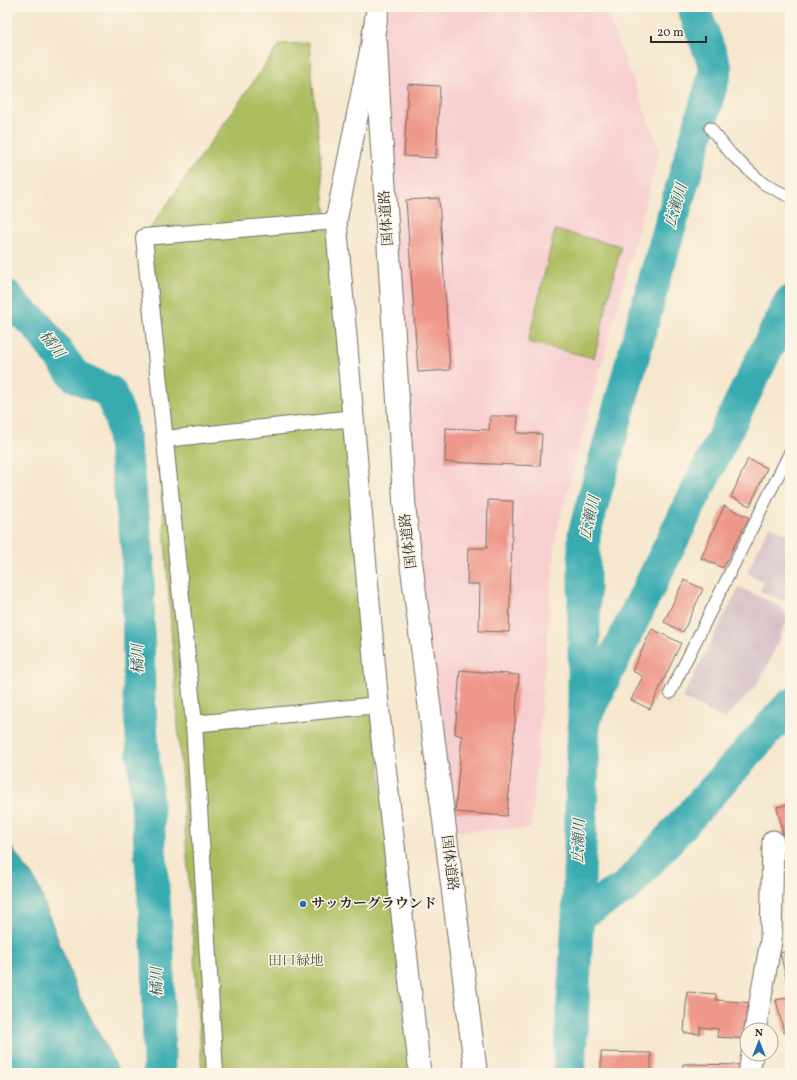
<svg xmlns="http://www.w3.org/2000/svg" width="797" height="1080" viewBox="0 0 797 1080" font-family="Vollkorn,'Noto Serif JP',serif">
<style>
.built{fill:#f7cfd0}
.industrial{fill:#d2bdc5}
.green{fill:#acbd61;stroke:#6c7446}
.water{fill:#39abb1;stroke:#326b6e}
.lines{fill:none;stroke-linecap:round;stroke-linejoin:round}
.river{stroke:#39abb1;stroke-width:33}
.building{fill:#ee988b}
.service-casing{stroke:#726d64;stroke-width:13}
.pedestrian-casing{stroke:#726d64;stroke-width:18}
.minor-casing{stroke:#726d64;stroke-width:23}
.tertiary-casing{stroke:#726d64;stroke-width:24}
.service{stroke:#fff;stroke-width:11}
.pedestrian{stroke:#fff;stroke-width:16}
.minor{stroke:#fff;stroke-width:21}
.tertiary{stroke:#fff;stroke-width:22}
.poi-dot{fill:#1f6fb2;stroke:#fcf5e5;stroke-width:1.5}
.labels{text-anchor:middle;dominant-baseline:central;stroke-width:3;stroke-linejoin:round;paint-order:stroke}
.street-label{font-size:14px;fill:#2b2b2b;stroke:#fcf5e5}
.poi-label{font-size:14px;font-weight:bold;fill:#2b2b2b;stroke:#fcf5e5;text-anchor:start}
.park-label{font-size:14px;fill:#52573b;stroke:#fcf5e5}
.water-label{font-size:15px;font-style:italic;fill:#315e61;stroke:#fcf5e5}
</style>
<rect width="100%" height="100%" fill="#fcf5e5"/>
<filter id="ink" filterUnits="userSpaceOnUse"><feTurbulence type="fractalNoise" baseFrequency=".025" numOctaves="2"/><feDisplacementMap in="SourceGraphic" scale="8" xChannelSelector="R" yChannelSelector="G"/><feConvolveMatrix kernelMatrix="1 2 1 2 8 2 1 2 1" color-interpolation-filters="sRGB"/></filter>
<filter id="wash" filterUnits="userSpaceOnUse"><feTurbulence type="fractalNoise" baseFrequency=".012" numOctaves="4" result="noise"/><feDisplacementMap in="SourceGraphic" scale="16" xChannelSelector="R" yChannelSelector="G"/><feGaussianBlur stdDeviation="0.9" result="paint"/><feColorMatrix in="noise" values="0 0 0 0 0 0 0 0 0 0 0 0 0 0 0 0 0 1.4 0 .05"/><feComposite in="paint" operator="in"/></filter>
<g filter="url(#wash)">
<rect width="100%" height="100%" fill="#f6e7ce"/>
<!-- built -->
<path class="built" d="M378 7H605L660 150 556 534 531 829 445 831 405 514Z"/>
<!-- industrial -->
<path class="industrial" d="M769 526 789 535 790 534V596L787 603 760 591 764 582 747 573Z
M739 587 782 607 788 618 767 667 756 686 725 719 682 698Z"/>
<!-- green -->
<path class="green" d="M309 43 404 1017 410 1073H202L144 237 280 44Z
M555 230 621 246 594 358 528 342Z"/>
<!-- water -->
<path class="water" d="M7 841 37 883 79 996 120 1073H7Z"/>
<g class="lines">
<!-- river -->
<path class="river" d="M7 296 17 309 35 323 75 376 110 392 121 420 138 557 139 697 158 956 159 1073
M587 713 790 302
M578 915 626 887 790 705
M569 1073 578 915 584 718V534L655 278 716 69 693 7"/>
</g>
<g id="blocks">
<!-- building -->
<path class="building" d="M408 84 440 86 436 158 404 156Z
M439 198 450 370 418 372 406 200Z
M490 416H518L517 433 542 434 540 466 445 462 446 428 489 430Z
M748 459 767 468 750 506 731 497Z
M488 500 513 501 509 632 479 631 480 584H467L468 548H487Z
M724 506 749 517 723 568 701 558Z
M684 580 703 589 683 632 664 622Z
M652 629 681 643 650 709 631 700 643 676 632 671Z
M460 670 519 675 507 816 455 812 462 736 455 734Z
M790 804V837L784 838 777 807Z
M790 857V872H789L786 858Z
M790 950V982H787L780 953Z
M687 992 716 994V1000L753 1003 747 1030V1039L717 1037 718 1029 700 1027V1034L684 1033Z
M790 997V1032L784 1033 776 1000Z
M601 1052 651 1053V1072L601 1071Z
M683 1064 748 1065V1073H683Z"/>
</g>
</g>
<g filter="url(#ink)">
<use href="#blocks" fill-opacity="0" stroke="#726d64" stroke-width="1"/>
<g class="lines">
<!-- service casing -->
<g class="service-casing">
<path id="service" d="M710 128 732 155 764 184 790 197
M670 693 790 452"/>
</g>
<!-- pedestrian casing -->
<g class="pedestrian-casing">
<path id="pedestrian" d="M165 439 354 418
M194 724 378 705
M215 1073 194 724 144 237 336 221"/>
</g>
<!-- minor casing -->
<g class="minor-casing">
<path id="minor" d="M372 43 336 221 378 705 420 1073
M755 1030 771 941 773 841
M749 1073 752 1054"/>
</g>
<!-- tertiary casing -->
<g class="tertiary-casing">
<path id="tertiary" d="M378 7 373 37 376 43 379 103 388 238 405 514 476 1073"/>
</g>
<!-- service -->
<use href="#service" class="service"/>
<!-- pedestrian -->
<use href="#pedestrian" class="pedestrian"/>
<!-- minor -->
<use href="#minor" class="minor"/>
<!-- tertiary -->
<use href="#tertiary" class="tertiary"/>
</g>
</g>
<!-- markers -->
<circle class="poi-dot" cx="303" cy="904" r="4"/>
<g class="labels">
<!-- street labels -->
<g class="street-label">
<text transform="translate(387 218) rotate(-94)">国体道路</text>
<text transform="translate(409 541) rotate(-97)">国体道路</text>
<text transform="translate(449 863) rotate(83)">国体道路</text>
</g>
<!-- poi labels -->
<g class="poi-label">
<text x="311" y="904">サッカーグラウンド</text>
</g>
<!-- park labels -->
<g class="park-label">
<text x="296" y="961">田口緑地</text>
</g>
<!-- water labels -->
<g class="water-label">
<text transform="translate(677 206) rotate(-74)">広瀬川</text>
<text transform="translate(51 345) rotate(53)">橘川</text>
<text transform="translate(591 518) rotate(-78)">広瀬川</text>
<text transform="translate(139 659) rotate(-91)">橘川</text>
<text transform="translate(580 841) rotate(-88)">広瀬川</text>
<text transform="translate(158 982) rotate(-91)">橘川</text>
</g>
</g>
<!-- margin -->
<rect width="797" height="1080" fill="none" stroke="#fcf5e5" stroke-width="24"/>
<!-- north arrow -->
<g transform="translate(759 1042)"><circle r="19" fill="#fcf5e5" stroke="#a8a49b"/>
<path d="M0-3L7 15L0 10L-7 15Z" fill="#1f6fb2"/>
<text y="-6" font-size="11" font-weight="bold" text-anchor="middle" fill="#2b2b2b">N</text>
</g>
<!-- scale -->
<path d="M651 36v6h55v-6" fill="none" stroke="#2b2b2b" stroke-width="2"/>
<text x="657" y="36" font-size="12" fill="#2b2b2b" stroke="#fcf5e5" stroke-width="3" paint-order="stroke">20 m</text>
</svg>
